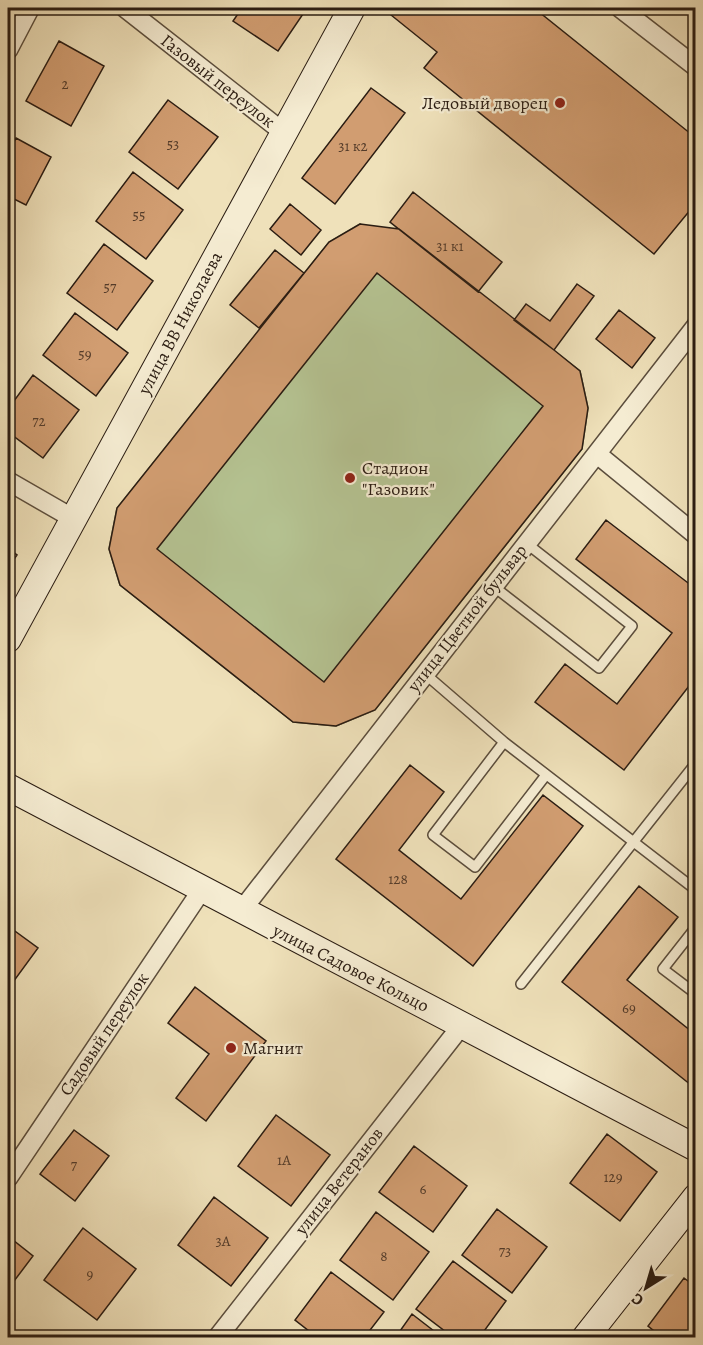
<svg xmlns="http://www.w3.org/2000/svg" width="703" height="1345" viewBox="0 0 703 1345" font-family="Alegreya,serif">
<style>
.green{fill:#b5c392;stroke:#707052;stroke-width:1.5}
.building{fill:#d19d71;stroke:#2a1c12;stroke-width:1.5;fill-rule:evenodd}
.lines{fill:none;stroke-linecap:round;stroke-linejoin:round}
.lane-casing{stroke:#5b4d3c;stroke-width:12}
.street-casing{stroke:#5b4d3c;stroke-width:21}
.secondary-casing{stroke:#2a1c12;stroke-width:28}
.lane{stroke:#f5ecd2;stroke-width:9}
.street{stroke:#f5ecd2;stroke-width:18}
.secondary{stroke:#f5ecd2;stroke-width:26}
.poi-dot{fill:#8f2418;stroke:#f5ecd2;stroke-width:2}
.labels{text-anchor:middle;dominant-baseline:central;stroke-width:4.5;stroke-linejoin:round;paint-order:stroke}
.number-label{font-size:15px;fill:#543c2a}
.street-label{font-size:18px;fill:#2a1c12;stroke:#f5ecd2}
.poi-label{font-size:18px;fill:#2a1c12;stroke:#f5ecd2;text-anchor:start}
</style>
<rect width="100%" height="100%" fill="#efe1ba"/>
<filter id="stains"><feTurbulence type="fractalNoise" baseFrequency=".00333" numOctaves="4"/><feColorMatrix values="0 0 0 0 .2 0 0 0 0 .09 0 0 0 0 .02 0 0 0 .5 -.17"/></filter>
<radialGradient id="worn" r=".72"><stop offset=".6" stop-color="#630" stop-opacity="0"/><stop offset="1" stop-color="#630" stop-opacity=".3"/></radialGradient>
<!-- green -->
<path class="green" d="M360 224 514 320 580 371 588 408 582 449 375 710 336 726 293 722 120 585 109 549 117 508 329 242Z"/>
<!-- building -->
<path class="building" d="M242 8H293L303 14 278 51 233 21Z
M397 8H534L696 138V203L654 254 424 68 437 52 391 15Z
M59 41 104 66 71 126 26 101Z
M371 88 405 113 335 204 302 178Z
M168 100 218 137 178 189 129 152Z
M16 138 51 157 26 205 8 196V154Z
M133 172 183 210 146 259 96 221Z
M413 192 502 262 478 292 390 222Z
M290 204 321 230 301 255 270 229Z
M360 224 399 229 554 350 580 371 588 408 582 449 375 710 336 726 293 722 120 585 109 549 117 508 329 242ZM377 273 543 406 324 682 157 549Z
M104 244 153 281 117 330 67 293Z
M275 250 304 273 259 328 230 305Z
M577 284 594 296 554 350 514 320 526 304 550 321Z
M619 310 655 338 632 368 596 339Z
M75 313 128 353 96 396 43 355Z
M33 375 79 410 43 458 8 432V409Z
M606 520 696 589V677L624 770 535 702 565 664 617 704 672 633 576 559Z
M8 548 17 555 8 568Z
M410 765 444 792 399 850 461 899 543 795 583 826 473 966 336 859Z
M639 886 678 917 627 980 696 1035V1089L562 982Z
M8 926 38 948 8 989Z
M195 987 266 1041 206 1121 176 1098 209 1054 168 1023Z
M276 1115 330 1155 291 1206 238 1166Z
M74 1130 109 1156 75 1201 40 1174Z
M607 1134 657 1172 620 1221 570 1183Z
M414 1146 467 1186 433 1232 379 1192Z
M214 1197 268 1238 231 1286 178 1245Z
M497 1209 547 1247 512 1293 462 1255Z
M376 1212 429 1252 393 1300 340 1260Z
M83 1228 136 1269 97 1320 44 1280Z
M8 1236 33 1256 8 1289Z
M453 1261 506 1301 479 1338H454L416 1309Z
M331 1272 384 1312 364 1338H318L295 1320Z
M684 1278 696 1287V1338H663L648 1326Z
M412 1314 443 1338H395Z"/>
<g class="lines">
<!-- lane casing -->
<g class="lane-casing">
<path id="lane" d="M493 586 599 668 632 626 526 543
M424 673 504 742 696 890
M504 742 433 835 475 867 546 775
M696 927 663 969 696 994
M521 984 696 763"/>
</g>
<!-- street casing -->
<g class="street-casing">
<path id="street" d="M125 8 283 132
M620 8 696 67
M8 50 30 8
M597 454 696 535
M8 481 74 519
M241 911 696 326
M8 1178 201 891
M217 1338 462 1025"/>
</g>
<!-- secondary casing -->
<g class="secondary-casing">
<path id="secondary" d="M8 639 352 8
M8 787 696 1148
M585 1338 696 1197"/>
</g>
<!-- lane -->
<use href="#lane" class="lane"/>
<!-- street -->
<use href="#street" class="street"/>
<!-- secondary -->
<use href="#secondary" class="secondary"/>
</g>
<!-- markers -->
<g class="poi-dot">
<circle cx="560" cy="103" r="6"/>
<circle cx="350" cy="478" r="6"/>
<circle cx="231" cy="1048" r="6"/>
</g>
<g class="labels">
<!-- number labels -->
<g class="number-label">
<text x="65" y="84">2</text>
<text x="173" y="144">53</text>
<text x="353" y="146">31 к2</text>
<text x="139" y="215">55</text>
<text x="450" y="246">31 к1</text>
<text x="110" y="287">57</text>
<text x="85" y="354">59</text>
<text x="39" y="421">72</text>
<text x="398" y="879">128</text>
<text x="629" y="1008">69</text>
<text x="284" y="1160">1А</text>
<text x="74" y="1165">7</text>
<text x="613" y="1177">129</text>
<text x="423" y="1189">6</text>
<text x="223" y="1241">3А</text>
<text x="505" y="1251">73</text>
<text x="384" y="1256">8</text>
<text x="90" y="1274">9</text>
</g>
<!-- street labels -->
<g class="street-label">
<text transform="translate(218 81) rotate(38)">Газовый переулок</text>
<text transform="translate(180 323) rotate(-62)">улица ВВ Николаева</text>
<text transform="translate(467 618) rotate(-52)">улица Цветной бульвар</text>
<text transform="translate(351 968) rotate(27)">улица Садовое Кольцо</text>
<text transform="translate(104 1034) rotate(-56)">Садовый переулок</text>
<text transform="translate(339 1181) rotate(-52)">улица Ветеранов</text>
</g>
<!-- poi labels -->
<g class="poi-label">
<text x="548" y="103" text-anchor="end">Ледовый дворец</text>
<text x="362" y="468">Стадион<tspan x="362" dy="21">"Газовик"</tspan></text>
<text x="243" y="1048">Магнит</text>
</g>
</g>
<!-- margin -->
<rect width="703" height="1345" fill="none" stroke="#efe1ba" stroke-width="30"/>
<rect x="9" y="9" width="685" height="1327" fill="none" stroke="#2a1c12" stroke-width="3"/>
<rect x="15" y="15" width="673" height="1315" fill="none" stroke="#2a1c12" stroke-width="1.5"/>
<!-- north arrow -->
<g transform="translate(646 1288) rotate(217)" stroke="#f5ecd2" stroke-width="4.5" paint-order="stroke">
<path d="M0-4.5L10 22L0 15L-10 22Z" fill="#2a1c12"/>
<text y="-9" font-size="16" font-weight="bold" text-anchor="middle" fill="#2a1c12">С</text>
</g>
<rect width="100%" height="100%" filter="url(#stains)"/>
<rect width="100%" height="100%" fill="url(#worn)"/>
</svg>
